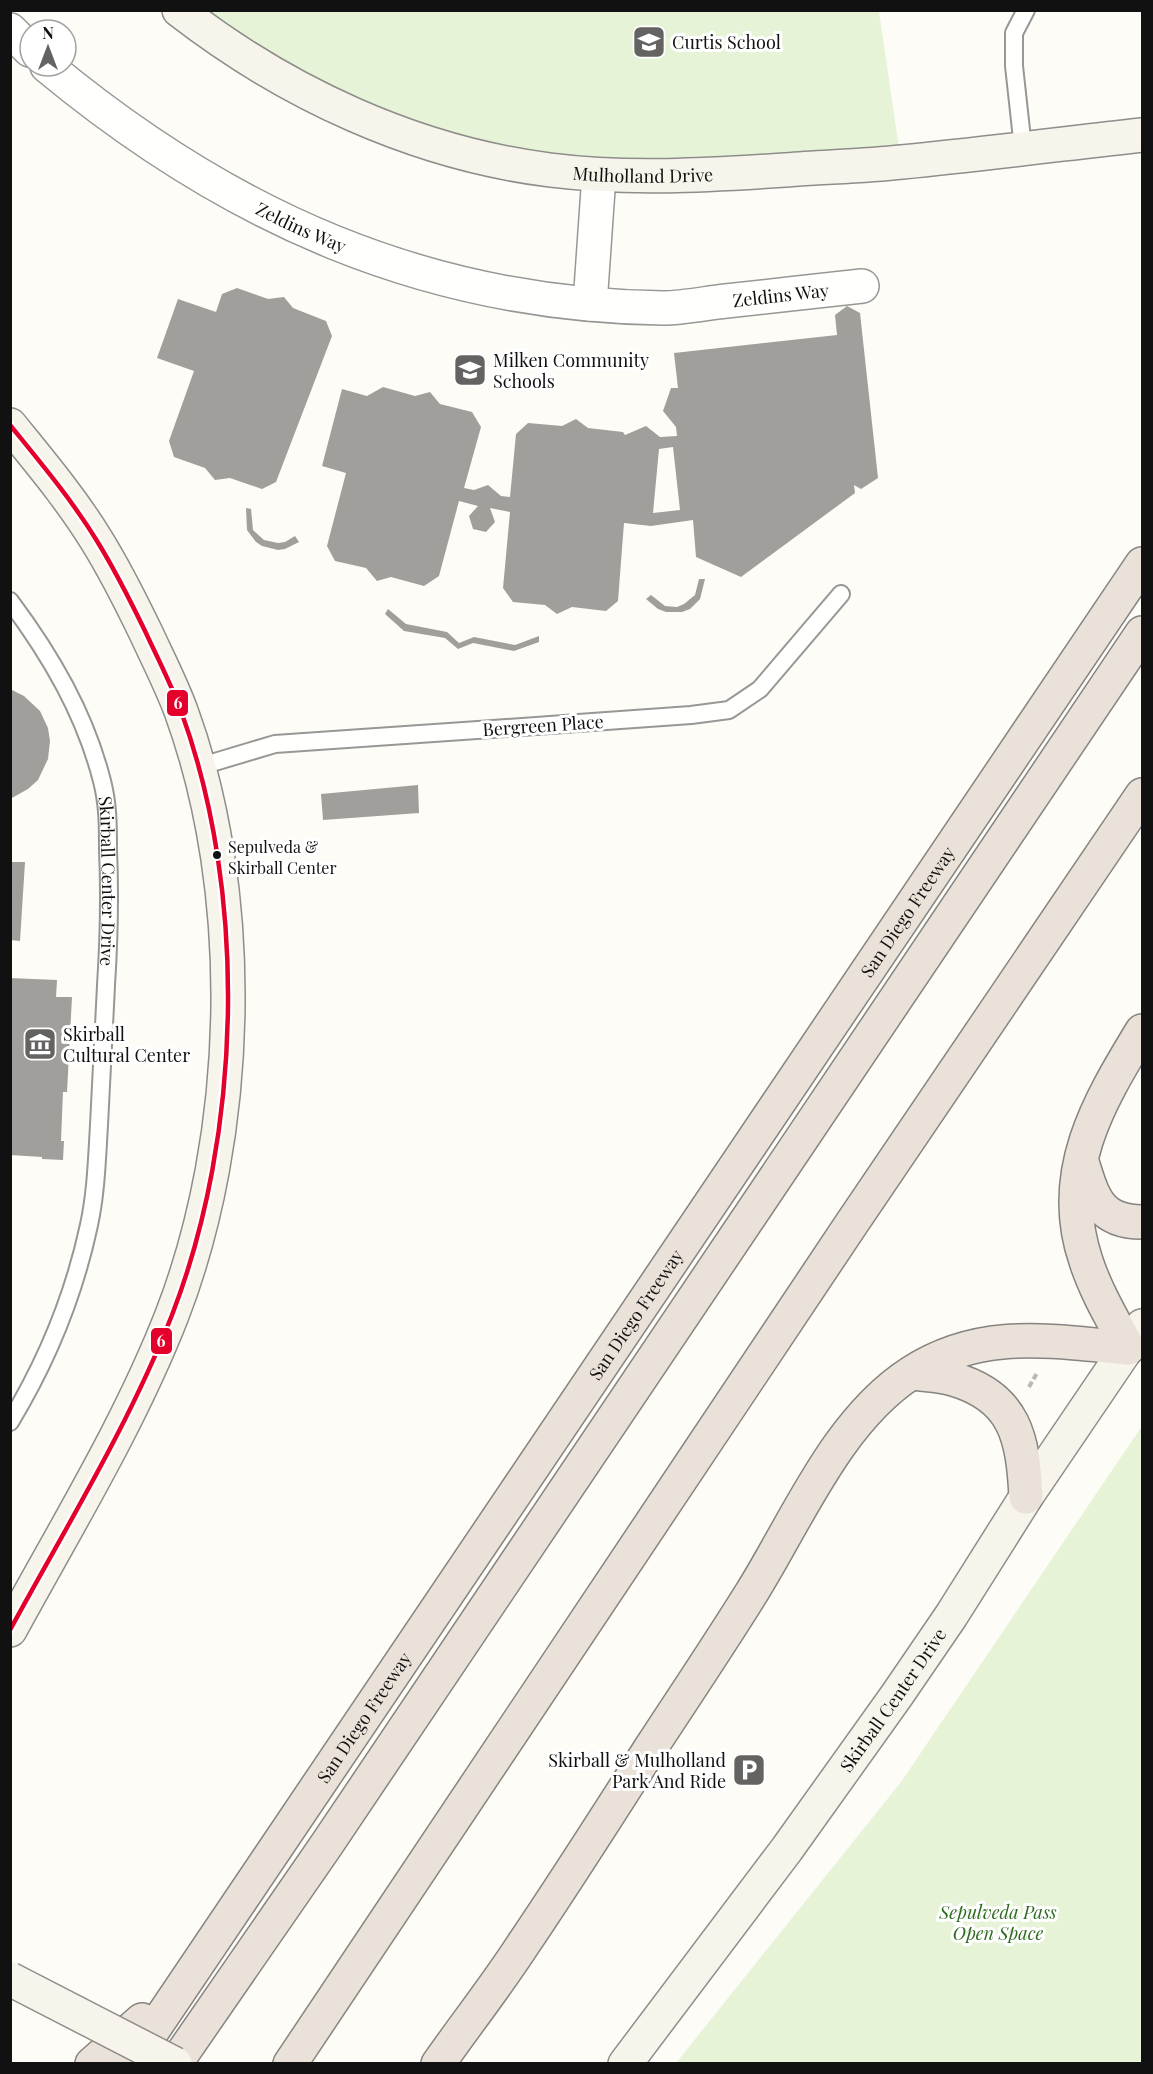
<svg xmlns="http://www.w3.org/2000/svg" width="1153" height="2074" viewBox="0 0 1153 2074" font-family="'Playfair Display',serif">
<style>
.green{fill:#e7f3d7}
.building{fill:#a19f9c;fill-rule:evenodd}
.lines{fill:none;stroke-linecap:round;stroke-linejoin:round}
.service-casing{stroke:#979795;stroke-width:20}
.minor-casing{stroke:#979795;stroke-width:36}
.secondary-casing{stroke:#8e8d8b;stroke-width:36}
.motorway-casing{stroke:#858482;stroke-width:36}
.path{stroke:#b9b9b8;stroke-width:4;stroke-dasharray:6 3;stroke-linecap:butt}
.service{stroke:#fffffe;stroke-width:16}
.minor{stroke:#fffffe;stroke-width:33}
.secondary{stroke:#f6f4eb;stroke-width:33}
.motorway{stroke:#eae1d8;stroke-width:33}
.secondary-bridge-casing{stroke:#8e8d8b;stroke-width:36;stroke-linecap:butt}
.secondary-bridge{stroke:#f6f4eb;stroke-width:33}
.bus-1-casing{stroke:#fff;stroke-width:9}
.bus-1{stroke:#e4002b;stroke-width:4.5}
.bus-dot{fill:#111;stroke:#fff;stroke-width:2}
.labels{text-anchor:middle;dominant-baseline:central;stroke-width:6;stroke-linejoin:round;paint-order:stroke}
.bus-label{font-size:16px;fill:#111;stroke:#fff;text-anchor:start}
.poi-label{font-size:18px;fill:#111;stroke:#fff;text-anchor:start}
.street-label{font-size:18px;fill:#111;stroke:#fff}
.park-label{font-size:18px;font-style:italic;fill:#2f6b1f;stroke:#fff}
.line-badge{stroke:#fff;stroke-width:2}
.badge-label{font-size:16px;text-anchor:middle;font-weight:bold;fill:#fff}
</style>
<rect width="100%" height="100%" fill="#fdfcf7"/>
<!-- green -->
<path class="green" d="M179 11H879L901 162 708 175 433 144Z
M1142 1426V2063H676L901 1782Z"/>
<!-- building -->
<path class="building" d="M237 288 268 299 284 297 293 308 326 321 332 336 276 482 262 489 230 478 215 480 205 468 174 457 169 441 194 371 157 358 178 299 216 312 222 294Z
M847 306 860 313 878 478 861 489 854 485 855 493 741 577 696 557 693 520 651 526 624 523 618 601 606 611 572 607 557 614 545 605 513 602 503 588 510 512 490 508 495 522 486 532 473 529 469 516 478 506 459 501 439 576 424 586 391 577 377 581 366 568 335 561 327 546 346 473 322 466 342 389 367 396 383 387 415 396 430 392 440 404 472 412 481 427 464 488 474 490 488 485 501 496 510 497 516 434 528 423 562 426 576 419 588 428 623 432 625 435 646 426 660 437 677 436 676 427 663 411 671 388H678L674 353 837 335 835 315ZM673 447 680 510 653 513 659 449Z
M246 508 251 509 253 530 264 540 278 543 285 542 295 536 299 542 285 549 278 550 262 546 256 542 247 530Z
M699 579H705L700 599 690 609 682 612H666L658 609 646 599 651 595 665 606 677 607 684 604 695 595Z
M388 609 406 624 447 632 459 643 474 637 515 645 539 636V642L514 651 473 643 458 649 445 638 404 631 385 614Z
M10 689 24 696 40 711 48 728 50 741 48 759 38 780 28 789 10 799Z
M418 785 419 813 323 820 321 794Z
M10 862H25L20 941 10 940Z
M10 978 57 980 56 997H72L67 1092H63L61 1141H64L63 1160 42 1159V1157L10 1155Z"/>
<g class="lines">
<!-- service casing -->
<g class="service-casing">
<g id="service">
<path d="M1023 148 1014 66V33L1026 10"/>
<path id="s1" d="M10 601C51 656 85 714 102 781 108 804 108 826 108 849 110 895 109 939 106 985 104 1032 101 1079 99 1125 97 1158 96 1193 89 1225 74 1295 47 1361 10 1422"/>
<path d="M198 767 275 744 550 725 691 715 729 710 760 689 841 594"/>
</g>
</g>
<!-- minor casing -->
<g class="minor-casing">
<g id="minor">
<path d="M10 30 30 50"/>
<path id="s2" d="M47 66C228 216 425 305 663 308 684 308 706 303 726 301 771 296 817 291 862 286"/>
<path d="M590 304 599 175"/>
</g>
</g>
<!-- secondary casing -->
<g class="secondary-casing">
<g id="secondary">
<path id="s3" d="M179 10C286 93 415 153 550 170 629 180 707 175 786 170 825 167 864 166 902 162 982 154 1062 144 1142 135"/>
<path d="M10 425C40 462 72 500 97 541 115 570 131 602 146 633 158 659 171 684 181 711 248 894 242 1134 172 1315 129 1425 66 1527 10 1630"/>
<path id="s4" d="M625 2064 787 1849 897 1695 951 1616 1026 1497 1142 1326"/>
</g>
</g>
<!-- motorway casing -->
<g class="motorway-casing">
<g id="motorway">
<path d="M1082 1162C1093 1197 1099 1222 1142 1222"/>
<path d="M1128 1348C1113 1320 1096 1292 1086 1261 1056 1174 1098 1103 1142 1031"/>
<path d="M912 1373C925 1375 940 1375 953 1379 1016 1397 1023 1439 1026 1497"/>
<path d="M92 2064 142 2020"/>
<path id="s5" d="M130 2064 1142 564"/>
<path d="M175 2064 325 1847 1142 633"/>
<path d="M290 2064 852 1223 1142 795"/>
<path d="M438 2064C466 2024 496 1986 522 1946 566 1881 608 1815 650 1749 684 1697 719 1645 752 1592 797 1520 837 1421 911 1373 981 1328 1049 1341 1128 1348"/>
</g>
</g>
<!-- path -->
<path class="path" d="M1029 1387 1037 1373"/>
<!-- service -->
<use href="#service" class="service"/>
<!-- minor -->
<use href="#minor" class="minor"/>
<!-- secondary -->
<use href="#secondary" class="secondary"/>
<!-- motorway -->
<use href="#motorway" class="motorway"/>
<!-- secondary-bridge casing -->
<g class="secondary-bridge-casing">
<path id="secondary-bridge" d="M10 1979 175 2064"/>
</g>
<!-- secondary-bridge -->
<use href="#secondary-bridge" class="secondary-bridge"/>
<!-- bus-1 casing -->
<g class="bus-1-casing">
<path id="bus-1" d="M10 425C40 462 72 500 97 541 115 570 131 602 146 633 158 659 171 684 181 711 248 894 242 1134 172 1315 129 1425 66 1527 10 1630"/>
</g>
<!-- bus-1 -->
<use href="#bus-1" class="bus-1"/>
</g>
<!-- icons -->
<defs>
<g id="school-square" transform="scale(1.725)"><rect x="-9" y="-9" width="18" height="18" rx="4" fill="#646362" stroke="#fff"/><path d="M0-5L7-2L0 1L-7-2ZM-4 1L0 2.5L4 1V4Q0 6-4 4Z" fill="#fff"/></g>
<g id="museum-square" transform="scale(1.725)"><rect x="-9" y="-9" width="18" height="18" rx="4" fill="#646362" stroke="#fff"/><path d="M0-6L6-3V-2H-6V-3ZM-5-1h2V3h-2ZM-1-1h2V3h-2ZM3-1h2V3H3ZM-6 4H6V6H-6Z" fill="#fff"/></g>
<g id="parking-square" transform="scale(1.725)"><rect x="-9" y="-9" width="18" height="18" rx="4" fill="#646362" stroke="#fff"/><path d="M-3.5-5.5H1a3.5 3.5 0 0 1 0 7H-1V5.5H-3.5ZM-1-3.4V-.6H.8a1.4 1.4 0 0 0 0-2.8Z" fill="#fff"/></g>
</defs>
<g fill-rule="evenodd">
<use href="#school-square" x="649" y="42"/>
<use href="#school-square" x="470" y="370"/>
<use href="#museum-square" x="40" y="1044"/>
<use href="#parking-square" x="749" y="1770"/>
</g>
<!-- markers -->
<circle class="bus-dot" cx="217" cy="855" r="5"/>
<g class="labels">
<!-- bus labels -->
<g class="bus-label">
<text x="228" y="846">Sepulveda &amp;<tspan x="228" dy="21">Skirball Center</tspan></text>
</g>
<!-- poi labels -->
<g class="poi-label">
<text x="672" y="42">Curtis School</text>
<text x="493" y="360">Milken Community<tspan x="493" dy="21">Schools</tspan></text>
<text x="63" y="1034">Skirball<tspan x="63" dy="21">Cultural Center</tspan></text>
<text x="726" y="1760" text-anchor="end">Skirball &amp; Mulholland<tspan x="726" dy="21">Park And Ride</tspan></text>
</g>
<!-- street labels -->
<g class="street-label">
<text stroke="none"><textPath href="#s3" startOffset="502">Mulholland Drive</textPath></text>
<text stroke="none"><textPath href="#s2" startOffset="302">Zeldins Way</textPath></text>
<text stroke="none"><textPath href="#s2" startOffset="794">Zeldins Way</textPath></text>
<text transform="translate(543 725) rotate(-4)">Bergreen Place</text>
<text stroke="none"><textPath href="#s1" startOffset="304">Skirball Center Drive</textPath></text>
<text stroke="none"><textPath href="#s5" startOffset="1390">San Diego Freeway</textPath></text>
<text stroke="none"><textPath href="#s5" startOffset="904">San Diego Freeway</textPath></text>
<text stroke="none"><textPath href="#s4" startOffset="452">Skirball Center Drive</textPath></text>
<text stroke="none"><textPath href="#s5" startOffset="418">San Diego Freeway</textPath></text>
</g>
<!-- park labels -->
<g class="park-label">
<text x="998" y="1912">Sepulveda Pass<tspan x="998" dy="21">Open Space</tspan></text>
</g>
</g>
<g class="line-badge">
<rect x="166" y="689" width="23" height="28" rx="6" fill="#e4002b"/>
<rect x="150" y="1327" width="23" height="28" rx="6" fill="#e4002b"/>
</g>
<g class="badge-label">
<text x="178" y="709">6</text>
<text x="161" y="1347">6</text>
</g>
<!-- border -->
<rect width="1153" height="2074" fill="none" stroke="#111111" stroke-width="24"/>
<!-- north arrow -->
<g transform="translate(48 48)"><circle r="28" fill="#ffffff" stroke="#a0a0a0" stroke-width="1.5"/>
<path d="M0-4.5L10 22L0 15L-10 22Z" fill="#646362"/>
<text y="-9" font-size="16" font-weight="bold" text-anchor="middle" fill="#111111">N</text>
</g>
</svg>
